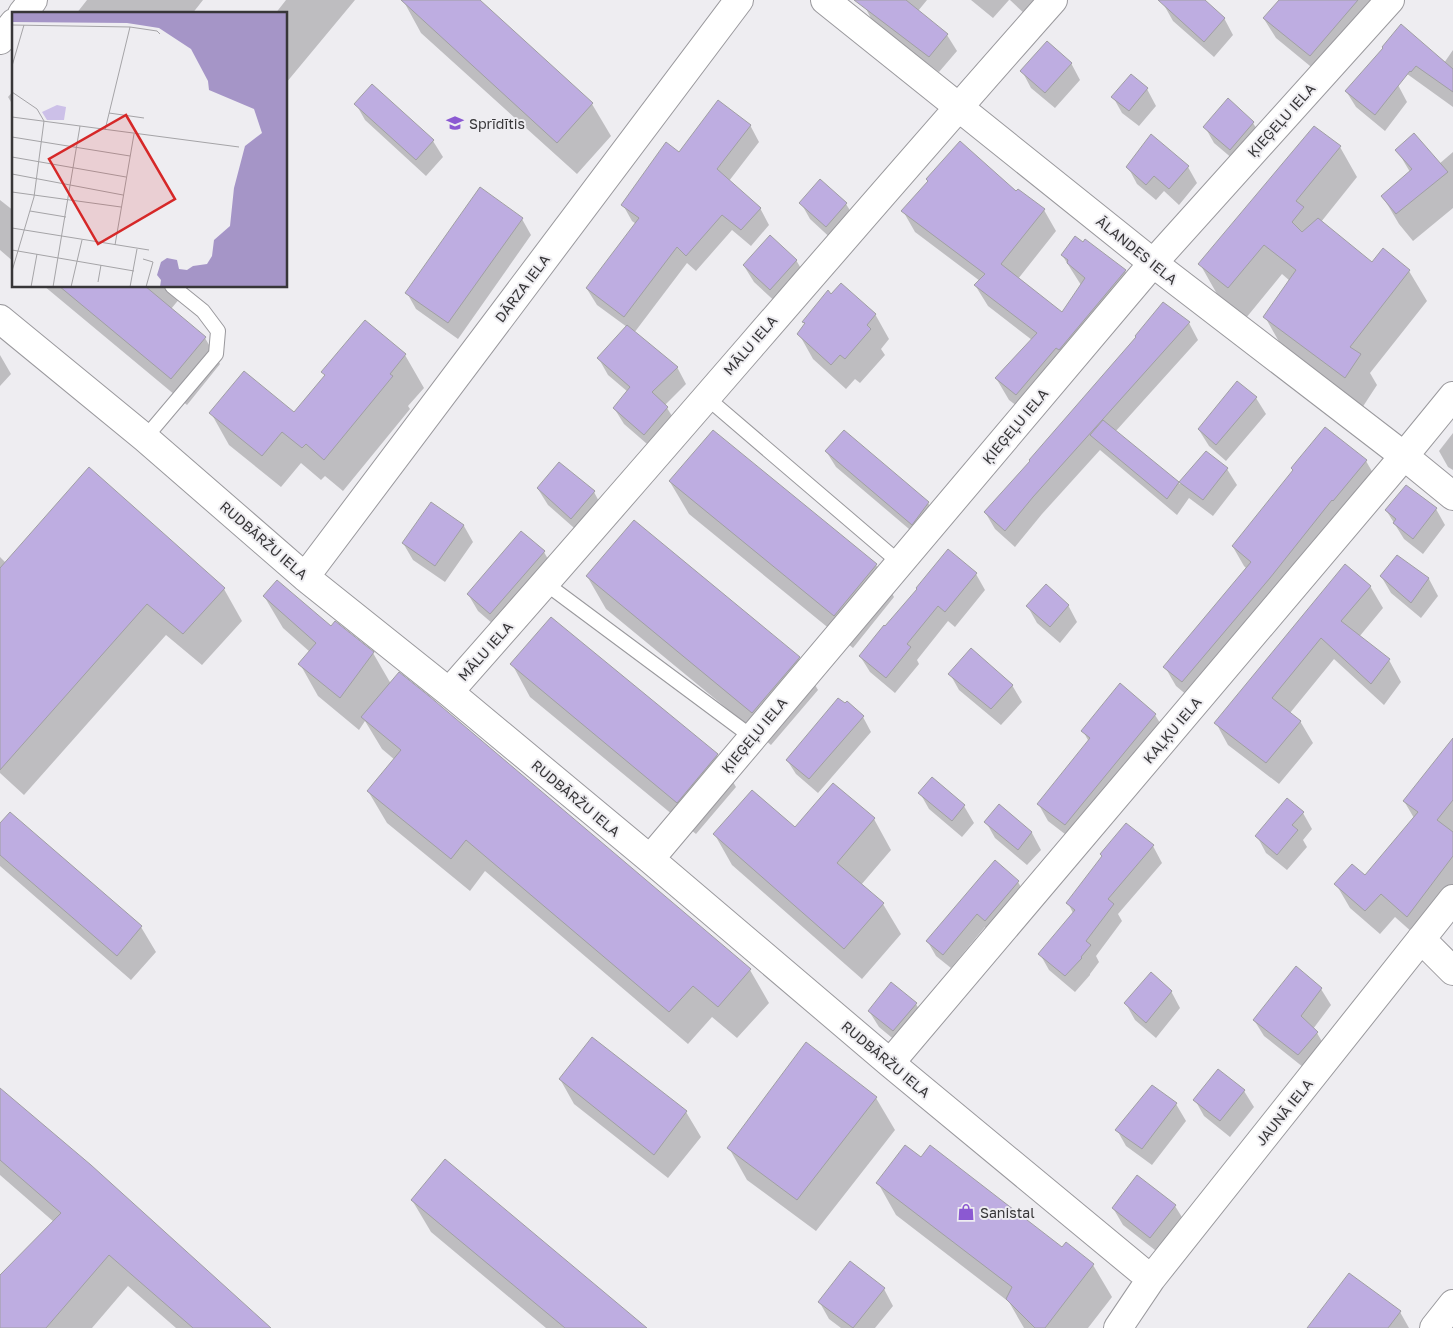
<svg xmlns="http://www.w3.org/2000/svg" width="1453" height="1328" viewBox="0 0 1453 1328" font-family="'Golos Text',sans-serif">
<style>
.shadow{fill:#0003}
.building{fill:#beade1;stroke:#a09fa3}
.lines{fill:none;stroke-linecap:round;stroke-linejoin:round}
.lane-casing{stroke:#9a999d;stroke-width:16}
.street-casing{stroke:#9a999d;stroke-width:30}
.lane{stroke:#fff;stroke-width:14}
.street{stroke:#fff;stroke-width:28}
.labels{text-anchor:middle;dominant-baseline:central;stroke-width:4;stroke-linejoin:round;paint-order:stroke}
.street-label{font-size:14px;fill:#373638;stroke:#eeedf1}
.poi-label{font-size:14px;fill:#373638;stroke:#eeedf1;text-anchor:start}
.inset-road{fill:none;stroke:#a5a4a7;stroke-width:1}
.view{fill:#d62828;fill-opacity:0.15;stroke:#d62828;stroke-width:2.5}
.inset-edge{fill:none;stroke:#373638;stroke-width:2.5}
</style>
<rect width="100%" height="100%" fill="#eeedf1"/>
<!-- shadow -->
<path class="shadow" d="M87 0H203L192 14H76Z
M286 0H355L286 83V14H275Z
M403 0H479L592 104 611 136 577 174 421 33Z
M870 0H927L918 11 947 35 957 51 939 72 874 24 865 7Z
M971 0H1009L993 18Z
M1010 0H1042L1028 17Z
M1168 0H1203L1224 18 1233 35 1214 57 1173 21 1164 5Z
M1281 0H1385L1321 75 1276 38 1264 19Z
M1387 43 1444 63 1453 50V107L1403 71Z
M1071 63 1080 80 1055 108 1031 88 1022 71Z
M1131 76 1147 89 1156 106 1139 126 1122 113 1113 97Z
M1398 85 1407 102 1385 131 1356 107 1346 91Z
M372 86 433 141 443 157 426 176 365 120 356 104Z
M14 90V107L8 97Z
M1253 123 1263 139 1240 165 1214 143 1205 127Z
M750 125 759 142 729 181 760 208 769 225 751 246 732 230 696 271 687 263 634 333 677 367 686 384 665 405 667 408 677 424 654 450 624 424 614 408 628 392 608 375 599 359 627 327 597 305 587 289 636 224 632 221 623 205 679 153Z
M1340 147 1357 177 1321 222 1372 263 1383 250 1409 271 1427 301 1370 373 1377 385 1362 408 1282 347 1265 317 1290 281 1282 274 1246 318 1217 294 1200 264Z
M1397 150 1439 164 1453 152V208L1413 241 1399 224 1383 197 1410 172Z
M1128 167H1188L1197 183 1179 205 1164 191 1156 200 1137 184Z
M820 181 846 204 856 220 836 243 810 219 801 203Z
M1017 193 1044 210 1056 231 1018 279 1062 314 1081 285 1062 255 1083 244 1085 241 1125 271 1138 293 1029 415 1009 400 996 378 1032 340 988 306 975 285 980 281 915 232 903 211Z
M0 200 14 211V262L0 250Z
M522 219 531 235 458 339 416 309 407 293Z
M796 260 806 277 780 306 754 282 744 266Z
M44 286H190L171 309 205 338 220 364 187 405Z
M832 295 875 314 889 339 881 349 885 355 860 383 855 379 846 389 813 359 799 334 805 325 803 322Z
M1189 323 1198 340 1115 432 1180 484 1206 452 1227 469 1237 485 1213 516 1189 498 1177 515 1100 450 1042 514 1015 547 995 529 985 512Z
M0 355 11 374 0 386Z
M405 355 424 388 408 406 410 409 343 491 325 476 321 480 301 463 281 487 229 445 211 413 294 414 326 376 323 372Z
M1238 383 1256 398 1266 414 1226 461 1209 446 1199 430Z
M1453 433V470L1448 467 1439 451Z
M826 451 928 503 938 519 922 540 836 467Z
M1366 461 1377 480 1194 701 1176 686 1165 667 1247 569 1244 566 1233 547Z
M670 482 876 565 894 597 853 648 689 514Z
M538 489 594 492 603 509 581 534 548 505Z
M431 504 464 526 473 542 445 582 413 560 403 543Z
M1436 509 1445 525 1423 554 1404 539 1386 510Z
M544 552 553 568 500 630 478 611 468 594Z
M0 557 6 563 224 589 242 621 202 665 166 635 24 795 0 773Z
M1398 557 1429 579 1438 596 1421 618 1391 593 1381 576Z
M976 574 985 590 955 627 948 621 917 660 919 664 895 693 870 672 860 656Z
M587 576 799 658 818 690 771 745 606 609Z
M1370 586 1383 608 1359 637 1389 660 1401 682 1384 705 1334 659 1290 713 1300 721 1313 743 1279 784 1228 745 1216 723Z
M264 596 331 628 373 653 391 684 428 697 750 970 769 1003 737 1038 712 1017 688 1044 485 871 470 891 387 823 368 791 395 760 382 749 365 721 359 730 318 696 300 664 310 652 283 628Z
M1068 605 1077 622 1060 643 1037 623 1028 607Z
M512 664 717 755 736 787 696 834 530 697Z
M950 674 1012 685 1022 702 1001 725 959 690Z
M1155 715 1165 731 1074 841 1048 821 1039 805 1089 742 1083 731Z
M863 717 871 732 818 793 796 774 787 760Z
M1453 740V898L1422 941 1395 917 1380 934 1350 908 1336 884 1365 877 1414 818 1404 801Z
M932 778 964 806 974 823 962 837 929 809 920 793Z
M999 806 1032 833 1041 850 1027 865 995 838 986 822Z
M10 813 141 927 156 952 131 980 0 866V825Z
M1303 813 1312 829 1303 840 1307 847 1287 870 1266 853 1257 836Z
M874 819 891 850 861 885 883 904 901 934 862 979 732 865 715 835 796 829Z
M1153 846 1162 863 1118 914 1122 921 1096 956 1099 962 1090 974V975L1075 992 1049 970 1040 954 1073 913 1068 903Z
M1018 882 1026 896 994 934 985 927 951 968 936 956 928 942Z
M1321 989 1331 1005 1313 1029 1317 1033 1327 1050 1308 1071 1264 1036 1254 1020Z
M1171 991 1180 1008 1156 1038 1135 1020 1126 1004Z
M916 1004 925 1020 903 1047 879 1027 869 1011Z
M592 1039 686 1112 701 1137 668 1178 574 1104 560 1079Z
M1152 1086 1176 1104 1186 1121 1152 1165 1126 1146 1117 1130Z
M0 1090 267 1328H176L128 1286 92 1328H0V1277L54 1222 0 1175Z
M1244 1091 1254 1107 1230 1137 1204 1116 1195 1100Z
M876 1098 895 1130 816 1231 747 1180 729 1148Z
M1137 1177 1175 1206 1185 1222 1160 1254 1123 1225 1113 1208Z
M878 1183 1062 1248 1093 1265 1112 1297 1088 1328H1024L1009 1302 896 1215Z
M412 1200 645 1328H546L431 1232Z
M1349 1275 1400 1312 1409 1328H1308Z
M884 1289 893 1306 875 1328H841L829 1319 820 1303Z"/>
<!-- building -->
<path class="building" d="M401 0H480L593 103 557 143Z
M854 0H906L948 34 929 57Z
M1158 0H1205L1225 18 1204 42Z
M1279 0H1358L1310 56 1263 18Z
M1401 24 1453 69V92L1416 66 1411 72 1410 71 1375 115 1345 91 1383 48 1382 47Z
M1047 41 1072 63 1045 93 1020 71Z
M1131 74 1148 88 1129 111 1111 97Z
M372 84 434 140 416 160 354 104Z
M1228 98 1254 122 1230 150 1203 127Z
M718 100 751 125 717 169 761 208 741 230 722 215 686 256 677 247 624 317 586 288 639 218 621 205 666 142 679 152Z
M1314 126 1341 146 1296 201 1304 207 1292 222 1302 232 1318 218 1372 262 1383 248 1410 270 1350 347 1361 354 1345 378 1263 317 1296 270 1264 245 1228 288 1198 264Z
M1414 133 1448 172 1396 214 1381 196 1412 169 1395 150Z
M1151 134 1189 166 1169 189 1154 176 1146 185 1126 167Z
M960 141 1016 191 1018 189 1045 209 1001 264 1062 312 1085 278 1067 263 1068 260 1061 255 1075 236 1083 242 1085 239 1126 270 1059 350 1056 348 1016 395 995 378 1037 333 974 285 985 274 901 211 928 181 926 179Z
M820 179 847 203 826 227 799 203Z
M480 187 523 218 448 323 405 293Z
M770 235 797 260 770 290 743 265Z
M841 283 876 314 867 325 871 329 845 359 840 355 831 365 797 334 805 323 802 322 828 290 831 294Z
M59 286H145L206 337 171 379Z
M1163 302 1190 322 1033 497 1005 531 984 512 1030 461 1029 460 1136 337 1135 336Z
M365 320 406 354 390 374 393 376 324 460 306 444 302 448 282 432 262 456 209 413 244 371 294 412 325 375 321 372Z
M627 325 678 367 652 392 668 407 644 435 613 408 630 387 597 358Z
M1237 381 1257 397 1216 445 1198 429Z
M1103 420 1179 482 1167 499 1090 435Z
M1325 427 1367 460 1333 501 1332 500 1270 578 1182 682 1163 667 1251 562 1232 546 1293 470 1291 468Z
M713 430 877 564 834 616 669 481Z
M844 430 929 502 912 525 825 451Z
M1206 451 1228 468 1203 500 1179 482Z
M559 462 595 491 571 519 537 488Z
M89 467 225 588 183 634 147 604 0 770V568Z
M1406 485 1437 508 1413 539 1393 523 1396 519 1385 510Z
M431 502 464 525 435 566 402 543Z
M634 520 800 657 752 713 586 576Z
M521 531 545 551 490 614 467 594Z
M948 549 977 573 945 612 938 606 907 644 911 647 886 678 859 656 884 625 885 626 917 589 916 588Z
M1397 555 1429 578 1411 603 1380 576Z
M1345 564 1371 586 1341 621 1390 659 1371 684 1321 638 1272 698 1301 721 1266 763 1214 723Z
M277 580 331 626 335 621 374 652 340 698 298 664 316 643 263 596Z
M1046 584 1069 605 1050 627 1026 606Z
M551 617 718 754 677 803 510 664Z
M971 648 1013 685 991 709 948 674Z
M399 672 429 696 751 969 718 1007 693 986 669 1012 466 840 451 859 367 791 401 750 361 717Z
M1120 683 1156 714 1065 825 1037 804 1090 738 1081 731Z
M838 698 845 703 847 701 864 716 809 779 786 760Z
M1453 738V800L1437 820 1453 832V856L1407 917 1381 894 1365 911 1334 884 1352 864 1365 875 1418 812 1403 801Z
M932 777 965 805 952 821 918 793Z
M833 783 875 818 837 863 884 903 844 949 713 834 752 790 795 827Z
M1287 798 1304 812 1292 825 1298 830 1277 855 1255 836Z
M999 804 1032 832 1018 850 984 822Z
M10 812 142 926 117 956 0 855V823Z
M1126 823 1154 845 1108 899 1114 904 1086 941 1091 945 1081 957 1082 958 1065 976 1038 954 1075 910 1066 903 1102 856 1100 854Z
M995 860 1019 881 985 921 977 914 943 955 926 941Z
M1296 966 1322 988 1301 1016 1318 1032 1298 1055 1253 1020Z
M1151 972 1172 991 1146 1023 1124 1003Z
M891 982 917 1003 893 1031 868 1011Z
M592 1037 687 1111 654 1155 559 1079Z
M806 1042 877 1097 797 1200 727 1148Z
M1218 1069 1245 1090 1220 1121 1193 1100Z
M1152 1085 1177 1103 1142 1149 1115 1130Z
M0 1088 91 1165 271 1328H193L109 1255 46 1328H0V1275L61 1213 0 1160Z
M905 1145 921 1157 930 1145 1062 1247 1066 1242 1094 1264 1045 1328H1035L1006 1299 1012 1287 876 1183Z
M445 1159 647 1328H565L411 1200Z
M1137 1175 1176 1205 1150 1238 1112 1208Z
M850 1261 885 1288 853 1328 818 1302Z
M1349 1273 1401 1311 1388 1328H1307Z"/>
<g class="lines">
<!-- lane casing -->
<g class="lane-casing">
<path id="lane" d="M706 397 900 563
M145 438 216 354 218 331 203 311 172 286
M545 583 752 737"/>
</g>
<!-- street casing -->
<g class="street-casing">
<path id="street" d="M825 0 1153 263 1404 456 1453 496
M22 14 33 0
M0 40 14 23
M0 319 145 438 305 577 449 692 650 859 890 1063 1151 1279
M305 577 739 0
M449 692C652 463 850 229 1053 0
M650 859 1153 263 1390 0
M1421 939 1453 971
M890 1063 1404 456 1453 396
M1118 1328 1151 1279 1453 899
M1434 1328 1453 1304"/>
</g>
<!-- lane -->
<use href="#lane" class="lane"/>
<!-- street -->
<use href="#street" class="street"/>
</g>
<!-- icons -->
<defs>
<g id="school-bare" transform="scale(1.35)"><path d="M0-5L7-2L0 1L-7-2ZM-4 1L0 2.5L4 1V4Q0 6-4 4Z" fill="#8b59d2" stroke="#eeedf1" stroke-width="2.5" paint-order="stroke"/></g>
<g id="shop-bare" transform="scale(1.35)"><path d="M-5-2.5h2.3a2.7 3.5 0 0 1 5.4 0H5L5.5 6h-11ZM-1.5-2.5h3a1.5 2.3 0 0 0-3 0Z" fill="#8b59d2" stroke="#eeedf1" stroke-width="2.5" paint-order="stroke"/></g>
</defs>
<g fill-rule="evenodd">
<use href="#school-bare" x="455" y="123"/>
<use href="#shop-bare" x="966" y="1212"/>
</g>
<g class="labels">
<!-- street labels -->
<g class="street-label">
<text transform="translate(1281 120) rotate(-48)">ĶIEĢEĻU IELA</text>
<text transform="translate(1137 250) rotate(39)">ĀLANDES IELA</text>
<text transform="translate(522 288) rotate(-53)">DĀRZA IELA</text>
<text transform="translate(750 345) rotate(-49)">MĀLU IELA</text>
<text transform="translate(1015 426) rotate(-50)">ĶIEĢEĻU IELA</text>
<text transform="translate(264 540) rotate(41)">RUDBĀRŽU IELA</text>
<text transform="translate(485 651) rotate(-48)">MĀLU IELA</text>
<text transform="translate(1172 730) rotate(-50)">KAĻĶU IELA</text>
<text transform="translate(754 735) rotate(-50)">ĶIEĢEĻU IELA</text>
<text transform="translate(576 798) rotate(40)">RUDBĀRŽU IELA</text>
<text transform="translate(886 1059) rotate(40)">RUDBĀRŽU IELA</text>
<text transform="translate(1284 1112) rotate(-51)">JAUNĀ IELA</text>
</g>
<!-- poi labels -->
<g class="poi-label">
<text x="469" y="123">Sprīdītis</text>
<text x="980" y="1212">Sanistal</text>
</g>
</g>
<!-- overview -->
<g transform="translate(12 12)">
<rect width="275" height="275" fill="#eeedf1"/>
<path d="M45 93 54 95 52 108H35L30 100Z" fill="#ccc0e8"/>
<path d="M0 0H275V275H148L149 268 145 263 149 250 155 246 165 248 167 257 175 258 181 254 195 252 200 244 202 228 218 214 222 176 233 134 250 121 242 97 197 78 196 69 179 37 147 16 115 11 0 10Z" fill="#a595c7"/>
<path class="inset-road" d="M0 13 118 15 145 19 148 22M0 54 12 13M0 80 25 97 32 109 22 185 0 259M97 101 132 106M0 105 227 135M93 118 118 15M0 125 118 144M0 145 114 165M0 162 111 183M0 180 109 195M18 199 54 205M0 216 137 238M103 233 122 122M0 238 122 259M131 247 141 250 134 275M86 270 89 253M19 275 25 242M41 275 68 114M59 275 70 228M118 275 125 237"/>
<path class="view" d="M114 103 163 187 86 232 37 147Z"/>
<rect width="275" height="275" class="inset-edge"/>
</g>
</svg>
